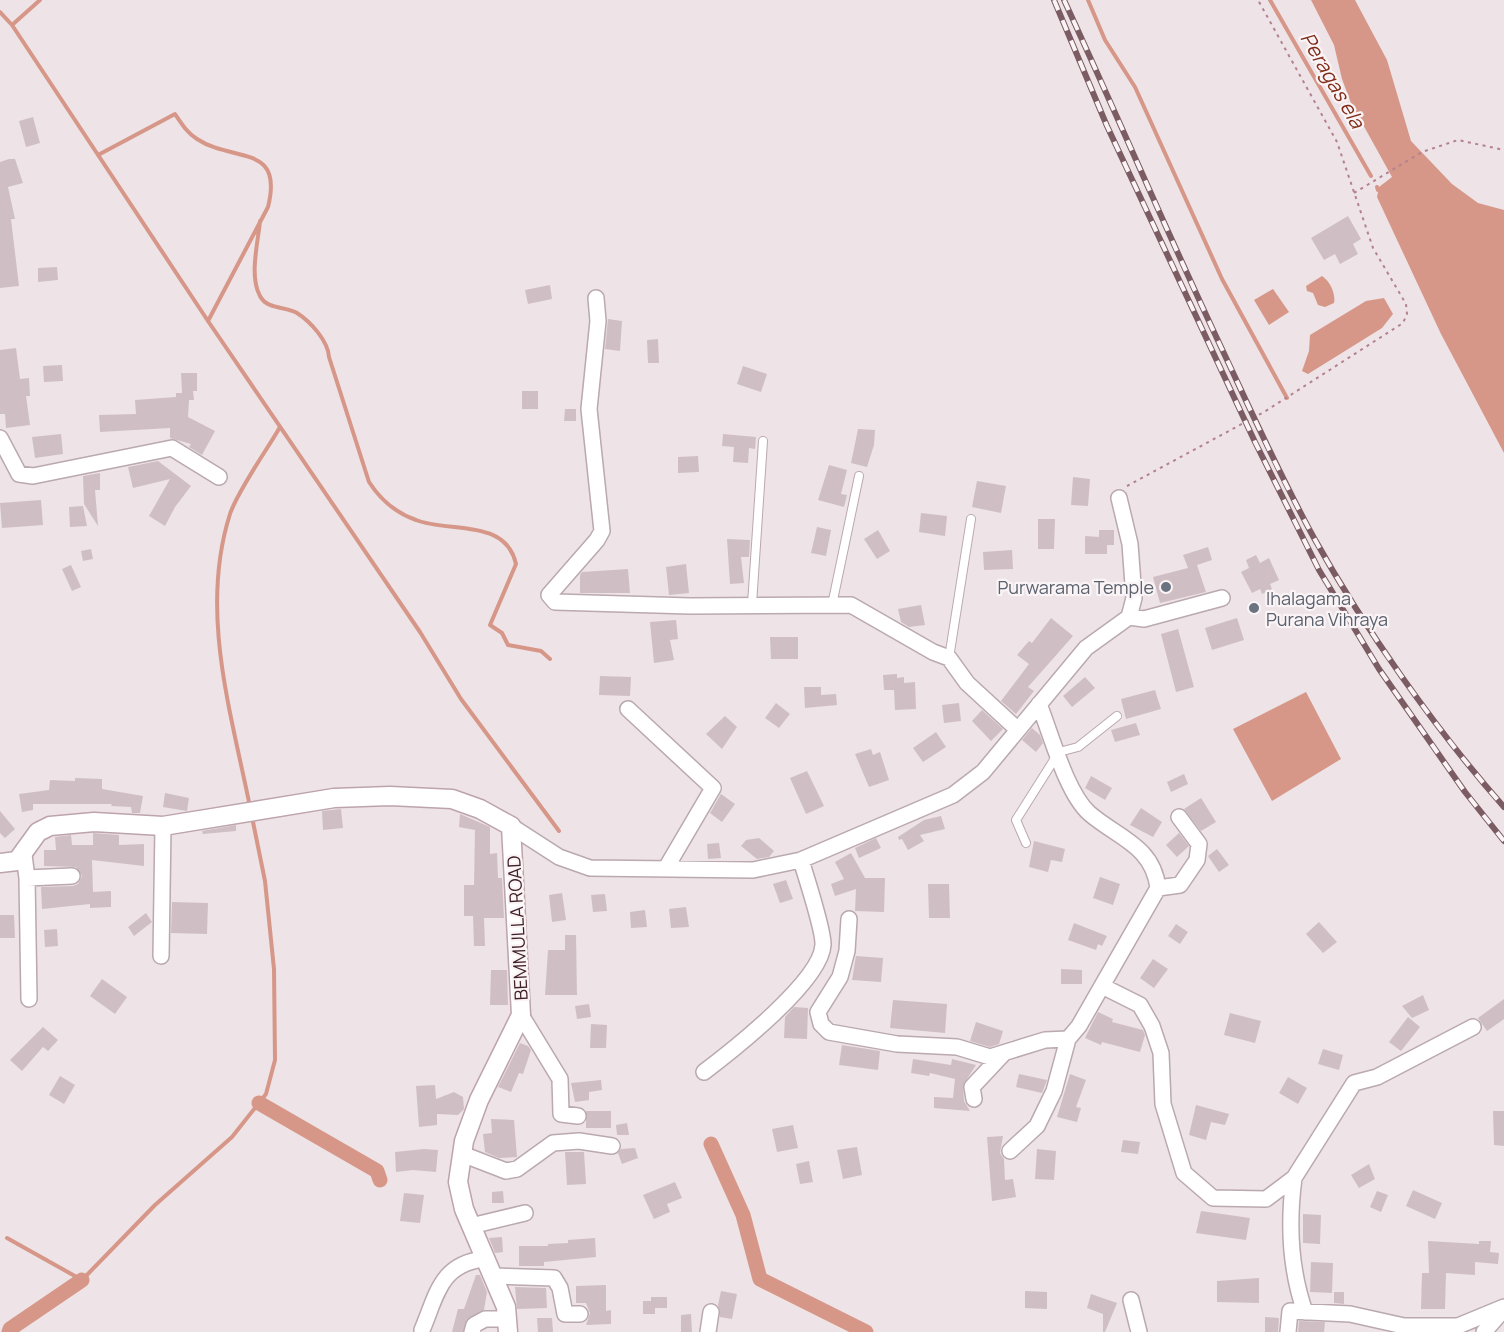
<svg xmlns="http://www.w3.org/2000/svg" width="1504" height="1332" viewBox="0 0 1504 1332" font-family="Manrope,sans-serif">
<style>
.water{fill:#d69788}
.lines{fill:none;stroke-linecap:round;stroke-linejoin:round}
.stream{stroke:#d69788;stroke-width:4}
.canal{stroke:#d69788;stroke-width:15}
.building{fill:#cfbfc5}
.lane-casing{stroke:#baa9ae;stroke-width:10}
.street-casing{stroke:#baa9ae;stroke-width:18}
.secondary-casing{stroke:#bda3ab;stroke-width:21}
.path{stroke:#b3818f;stroke-width:2;stroke-dasharray:3 4.5;stroke-linecap:butt}
.lane{stroke:#fff;stroke-width:8}
.street{stroke:#fff;stroke-width:15}
.secondary{stroke:#fff;stroke-width:18}
.rail-casing{stroke:#7c5c63;stroke-width:6}
.rail{stroke:#faf4f6;stroke-width:4;stroke-dasharray:11;stroke-linecap:butt}
.worship-dot{fill:#6b7280;stroke:#faf4f6;stroke-width:2}
.labels{text-anchor:middle;dominant-baseline:central;stroke-width:4.5;stroke-linejoin:round;paint-order:stroke}
.worship-label{font-size:18px;fill:#5b616d;stroke:#faf4f6;text-anchor:end}
.street-label{font-size:18px;fill:#402128;stroke:#faf4f6}
.water-label{font-size:20px;font-style:italic;fill:#802d17;stroke:#faf4f6}
</style>
<rect width="100%" height="100%" fill="#eee3e7"/>
<!-- water -->
<path class="water" d="M1311 0H1355L1387 60 1411 141 1452 184 1478 203 1504 210V453L1441 334 1377 197 1379 187 1392 177 1351 103 1342 79 1334 45Z
M1322 276C1330 281 1336 294 1334 303L1325 307 1318 305 1313 293 1307 291 1306 286Z
M1273 289 1289 312 1269 325 1254 300Z
M1384 298 1393 314 1382 328 1308 374 1302 371 1309 351 1310 335 1366 301Z
M1306 692 1341 759 1272 801 1233 729Z"/>
<g class="lines">
<!-- stream -->
<path class="stream" d="M40 0 12 25 208 321 420 632 461 699 559 831
M1088 0 1105 40 1135 87 1222 279 1287 398
M1270 0 1371 176
M0 12 12 25
M98 155 175 114C181 123 187 133 197 139 233 163 284 143 268 207L208 321
M1377 187 1378 190
M260 221C258 243 249 276 260 296 267 310 286 306 297 313 311 322 328 341 329 357L369 482C380 499 396 513 416 520 449 533 506 518 516 564L490 625 502 633 508 645 541 651 550 659
M250 807C231 712 199 611 230 514 238 490 267 450 280 427
M7 1238 82 1280 155 1205 232 1137 266 1094 275 1060 274 969 265 881 252 817"/>
<!-- canal -->
<path class="canal" d="M259 1103 377 1171 380 1180
M711 1144 743 1215 760 1279 866 1332
M9 1332 10 1329 82 1280"/>
</g>
<!-- building -->
<path class="building" d="M33 117 40 143 26 147 19 121Z
M9 159H15L23 183 8 187 15 219H11L19 286 0 288V162Z
M1348 216 1361 239 1353 244 1358 254 1340 264 1335 254 1324 260 1311 238Z
M57 267 58 280 38 282V268Z
M550 285 552 299 528 304 525 290Z
M608 319 622 321 620 351 605 349Z
M658 339 659 363H648L647 340Z
M16 348 20 379 29 378 30 396H26L30 425 6 428 5 414H0V350Z
M62 365 63 381 44 382 43 366Z
M743 366 767 374 761 392 737 384Z
M181 373H197V391H193L194 400H189L188 417 215 431 202 455 189 447 191 444 170 438V428L100 432 99 415 136 414 135 400 176 397V393H182Z
M522 391H538V409H522Z
M565 409H576V421H564Z
M858 429 875 430 874 445 867 467 851 463Z
M61 434 63 454 35 458 32 437Z
M723 434 756 437 755 449 749 448 748 463 733 462 734 447 722 446Z
M698 456 699 472 678 473V457Z
M158 461 191 486 175 507 165 526 149 516 170 479 133 488 128 467Z
M829 465 847 470 841 494 847 495 844 507 818 500Z
M100 473V490H95L98 526 84 504 83 476Z
M1073 477 1090 479 1088 506 1071 505Z
M977 481 1006 486 1001 513 972 507Z
M41 500 43 525 2 528 0 503Z
M83 506 87 526 70 527 69 507Z
M921 513 947 516 945 536 919 532Z
M1038 519H1055L1054 549H1038Z
M817 527 831 530 826 556 811 553Z
M878 530 890 551 877 559 864 539Z
M1099 530H1114V545H1107V554H1085V536L1099 537Z
M727 539 750 540 749 557H741L744 583 730 584Z
M1208 547 1212 560 1197 565 1206 592 1160 603 1153 577 1188 568 1183 555Z
M91 549 93 559 83 561 81 551Z
M1012 550 1013 569 984 570 983 552Z
M1256 555 1260 563 1269 558 1279 580 1270 584 1272 589 1262 594 1260 589 1252 593 1241 572 1249 568 1246 560Z
M686 564 689 593 669 595 666 567Z
M71 565 81 587 72 591 62 569Z
M628 569 630 593H580V575L582 572Z
M921 605 925 625 909 627 901 622 898 609Z
M1051 618 1073 636 1028 687 1034 691 1016 714 1001 701 1029 664 1017 655 1029 641 1032 643Z
M1237 618 1244 640 1212 650 1205 628Z
M676 620 678 639 670 640 674 660 654 663 650 622Z
M1178 629 1194 687 1176 692 1161 634Z
M770 637H798V659H771Z
M897 674V678L904 677V683L915 682 916 709 895 710 894 690H884L883 675Z
M600 676 631 677 630 696 599 695Z
M1085 677 1095 688 1072 707 1063 696Z
M804 687H821V695L836 694 837 705 805 708Z
M1155 690 1161 709 1126 719 1121 699Z
M776 703 790 714 779 728 765 718Z
M959 703 961 721 944 723 942 705Z
M982 710 1003 729 991 741 972 721Z
M725 716 737 727 722 749 706 734Z
M1136 723 1140 735 1115 742 1111 730Z
M1032 728 1040 735 1043 743 1036 752 1022 740Z
M936 732 946 747 923 762 913 748Z
M871 749 873 755 880 752 889 780 869 787 855 754Z
M807 771 824 806 806 814 790 778Z
M1184 774 1188 784 1171 792 1167 782Z
M1091 776 1112 788 1105 800 1085 788Z
M75 778 102 779V789L143 796 140 813H132L131 807 111 806 112 804H33V810L22 812 19 794 49 790 50 780 75 781Z
M165 793 189 798 187 811 163 807Z
M721 794 735 804 722 822 710 813Z
M1201 798 1216 822 1201 831 1184 809Z
M1141 808 1162 822 1153 837 1130 825Z
M341 809 343 828 323 830 322 811Z
M0 811 15 829 5 838 0 833Z
M460 814 490 827V854L497 853 498 878H502L504 918H484L485 946H474L473 916H464V885H474L475 830 459 827Z
M941 816 945 829 920 835 924 841 908 850 902 839 899 840 898 837 924 820Z
M236 825V831L203 834 202 831Z
M93 833 119 835V845L144 844V866L92 860 93 892 111 891V907L90 908V904L42 909 41 887 73 886 78 884 82 876 76 867 44 866V850H56L55 837 71 835 72 845H93Z
M1179 833 1189 846 1177 857 1166 845Z
M759 838 774 851 769 857 757 859 741 846 746 840Z
M876 838 881 848 859 858 855 848Z
M1034 841 1065 849 1062 862 1051 860 1048 872 1029 867Z
M719 843 721 858 708 859 707 844Z
M1217 849 1229 865 1219 872 1208 856Z
M851 853 865 878H885L884 912 855 911 856 889 835 896 831 884 844 879 835 862Z
M1100 877 1120 884 1113 905 1093 898Z
M786 880 793 899 780 903 773 884Z
M928 884H949L950 918H929Z
M562 893 566 920 552 922 549 895Z
M605 894 607 911 593 912 591 895Z
M172 902 208 903 207 934 171 933Z
M686 907 689 927 671 928 669 909Z
M645 910 647 927 631 928 630 912Z
M146 913 152 922 134 936 128 927Z
M0 915H14L15 938H0Z
M1319 922 1337 942 1323 953 1306 934Z
M1074 923 1107 936 1102 946 1098 944 1096 950 1068 940Z
M1176 924 1188 932 1180 944 1168 936Z
M57 929 58 946 45 947 44 930Z
M565 935H576L577 995H545L548 950H565Z
M856 956 883 958 881 982 852 980Z
M1153 959 1168 969 1154 988 1140 978Z
M1061 969 1082 970V984H1061Z
M491 970H507L508 1005H490Z
M102 979 127 997 115 1014 90 996Z
M1423 995 1429 1010 1412 1018 1402 1006Z
M1504 999V1019L1487 1031 1478 1018Z
M893 1000 947 1004 945 1033 890 1028Z
M589 1004 591 1017 577 1019 575 1006Z
M794 1007 808 1008 807 1039 784 1038 785 1017Z
M1098 1012 1113 1019 1112 1022 1143 1030 1145 1035 1140 1052 1102 1042 1101 1045 1085 1038Z
M1230 1013 1261 1021 1255 1043 1224 1035Z
M1408 1017 1420 1027 1401 1051 1389 1042Z
M976 1022 1003 1031 999 1044 990 1047 970 1041Z
M591 1024 607 1025 606 1048H590Z
M43 1027 58 1040 48 1051 43 1047 22 1071 10 1060Z
M520 1043 528 1046 531 1050 523 1074 519 1073 511 1092 498 1087Z
M842 1045 880 1051 878 1070 839 1065Z
M1323 1049 1343 1055 1339 1070 1318 1064Z
M913 1059 951 1065 952 1059 976 1065 963 1085 964 1101 970 1111 934 1108V1097L953 1098 955 1079 930 1073 929 1076 911 1073Z
M1019 1074 1047 1080 1042 1093 1016 1087Z
M1070 1074 1086 1080 1076 1107 1081 1108 1077 1122 1057 1117Z
M60 1076 75 1085 64 1104 49 1095Z
M1288 1077 1307 1088 1298 1104 1279 1093Z
M601 1080 602 1090 589 1092V1100L575 1102 571 1083Z
M435 1085 436 1099 454 1092 463 1097 464 1109 458 1115 437 1114V1125L419 1127 416 1086Z
M1196 1105 1229 1114 1225 1125 1211 1122 1206 1140 1189 1135Z
M586 1111H611V1128H586Z
M1493 1111H1504V1146L1494 1145Z
M491 1119 514 1120 517 1157 499 1158 485 1152 483 1134 492 1133Z
M627 1123 629 1135H617L616 1125Z
M793 1125 798 1148 777 1152 772 1129Z
M1003 1136 1000 1153 1004 1159 1005 1180 1013 1179 1016 1197 992 1201 987 1137Z
M1123 1140 1140 1142 1138 1154 1121 1152Z
M857 1147 862 1175 843 1179 837 1150Z
M635 1148 638 1158 622 1164 618 1153 621 1149Z
M424 1149 438 1150 436 1172 413 1170 396 1172 395 1152Z
M1037 1149 1056 1151 1054 1180 1035 1179Z
M565 1152H584L586 1184 567 1185Z
M809 1161 813 1182 800 1184 796 1164Z
M1369 1164 1375 1179 1359 1188 1351 1175Z
M675 1182 682 1198 667 1204 670 1212 654 1219 643 1195Z
M1413 1190 1442 1203 1435 1219 1406 1206Z
M503 1191 504 1203H492V1192Z
M1377 1191 1388 1195 1381 1212 1370 1207Z
M404 1193 424 1195 420 1223 400 1221Z
M1201 1211 1250 1218 1246 1240 1196 1233Z
M1303 1214 1321 1215 1320 1244 1303 1243Z
M502 1237 503 1252 495 1253 489 1238Z
M595 1238 596 1257 544 1262V1266H519V1246H548V1244L568 1243V1240Z
M1428 1241 1479 1244V1241H1491L1490 1252 1499 1253 1498 1264 1475 1262V1275L1446 1273 1445 1309H1421L1422 1273H1429Z
M1311 1262 1333 1263 1332 1293 1310 1292Z
M476 1275H480L487 1292 484 1310 467 1319 463 1332H452L458 1309H464Z
M1259 1278V1303L1217 1302V1281Z
M606 1285V1311L611 1310V1324L586 1325 590 1313 586 1303H576V1286Z
M515 1287 546 1288 547 1308 517 1309Z
M721 1291 737 1294 732 1319 720 1317 718 1305Z
M1025 1291 1047 1292V1309L1025 1308Z
M1334 1292H1344V1304L1334 1303Z
M1091 1294 1117 1303 1105 1332H1103V1314L1087 1308Z
M651 1297H667V1308H655V1314H643V1301H651Z
M691 1314 692 1332H681V1315Z
M1265 1317 1279 1318 1278 1332H1265Z
M537 1318H552L553 1332H538Z
M1299 1321 1325 1322 1324 1332H1298Z"/>
<g class="lines">
<!-- lane casing -->
<g class="lane-casing">
<path id="lane" d="M752 604 763 441
M832 605 859 476
M949 658 971 519
M1026 843 1016 820 1059 752 1078 747 1117 716"/>
</g>
<!-- street casing -->
<g class="street-casing">
<path id="street" d="M596 298 598 321 589 409 602 531 597 540 549 595 555 602 690 606 851 605 933 652 949 658 967 683 1018 730
M0 438 19 474 33 476 172 448 219 477
M1129 617 1144 619 1222 598
M628 709 713 788 666 868
M511 826 559 857 590 868 753 870 801 860 953 795 983 772 1086 648 1129 617 1134 598 1130 544 1119 498
M24 855 27 878 29 999
M27 878 72 876
M1158 888 1180 885 1197 860 1199 844 1179 817
M849 919 847 951 840 977 818 1012 821 1024 829 1032 897 1044 957 1047 990 1057 1045 1040 1068 1039 1079 1026 1158 888C1153 845 1116 837 1089 813 1066 792 1051 734 1039 704
M161 956 163 826
M1102 986 1140 1005 1152 1026 1161 1053 1163 1104 1184 1173 1213 1198 1266 1199 1294 1178 1354 1083 1377 1077 1473 1027
M521 1015 560 1079 561 1114 578 1116
M704 1072C733 1050 821 981 823 945 824 931 806 877 801 860
M974 1099 972 1087 1003 1054
M1010 1151 1037 1126 1054 1091 1068 1039
M462 1154 506 1171 517 1169 553 1143 579 1141 612 1146
M1294 1178C1288 1223 1290 1269 1305 1312
M471 1226 525 1213
M492 1276 554 1278 560 1288 565 1314H580
M1131 1300 1139 1332
M422 1330C437 1295 440 1264 484 1259
M472 1332 474 1325 485 1319H508
M708 1332 711 1312
M1288 1332 1290 1311 1350 1314 1404 1326H1458L1504 1307
M1484 1332 1504 1309"/>
</g>
<!-- secondary casing -->
<g class="secondary-casing">
<path id="secondary" d="M0 863 17 861 38 832 50 826 94 822 163 826 334 798 390 796 452 799 480 809 511 826 521 1015 479 1100 464 1141 458 1182 464 1209 506 1307 508 1332"/>
</g>
<!-- path -->
<path class="path" d="M1354 193 1422 152 1458 140 1504 150
M1127 486 1264 412 1403 323 1407 314 1406 304 1373 248 1337 142 1258 0"/>
<!-- lane -->
<use href="#lane" class="lane"/>
<!-- street -->
<use href="#street" class="street"/>
<!-- secondary -->
<use href="#secondary" class="secondary"/>
<!-- rail casing -->
<g class="rail-casing">
<path id="rail" d="M1054 0 1107 126 1255 442 1319 570 1379 669 1465 792 1504 841
M1064 0C1117 115 1167 232 1221 347 1251 411 1280 476 1314 538 1364 628 1436 730 1504 807"/>
</g>
<!-- rail -->
<use href="#rail" class="rail"/>
</g>
<!-- markers -->
<g class="worship-dot">
<circle cx="1166" cy="587" r="6"/>
<circle cx="1254" cy="608" r="6"/>
</g>
<g class="labels">
<!-- worship labels -->
<g class="worship-label">
<text x="1154" y="587">Purwarama Temple</text>
<text x="1266" y="598" text-anchor="start">Ihalagama<tspan x="1266" dy="21">Purana Vihraya</tspan></text>
</g>
<!-- street labels -->
<g class="street-label">
<text transform="translate(517 928) rotate(-93)">BEMMULLA ROAD</text>
</g>
<!-- water labels -->
<g class="water-label">
<text transform="translate(1333 80) rotate(60)">Peragas ela</text>
</g>
</g>
</svg>
